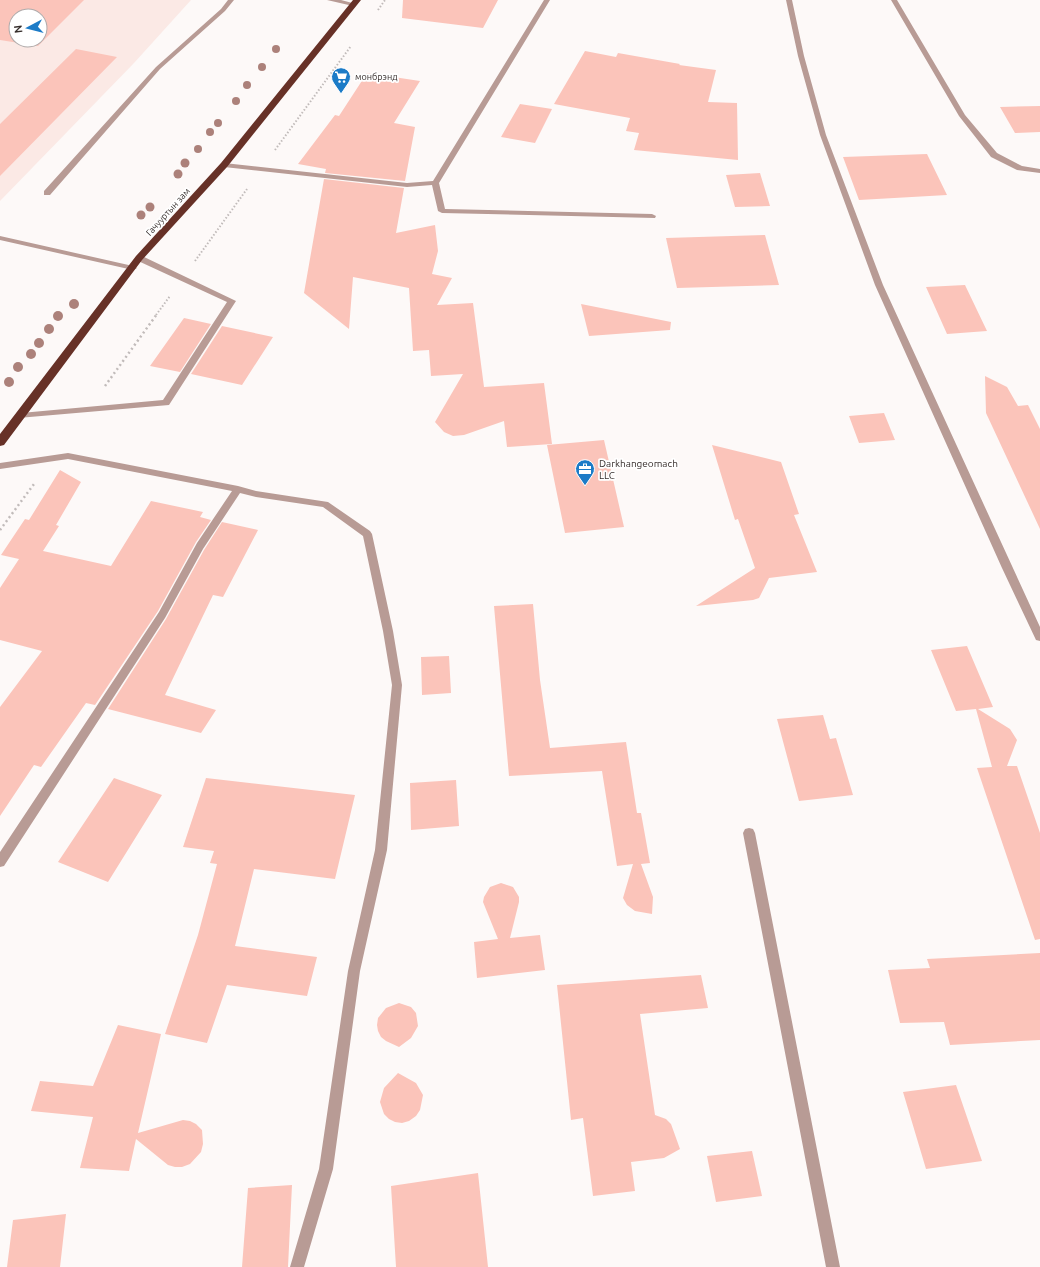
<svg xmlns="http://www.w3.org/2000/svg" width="1040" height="1267" viewBox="0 0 1040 1267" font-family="Ubuntu,sans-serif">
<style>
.built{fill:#fbe9e5;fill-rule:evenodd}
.building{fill:#fbc4ba;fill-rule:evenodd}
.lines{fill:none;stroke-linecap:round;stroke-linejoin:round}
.path-far1{stroke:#c1bbba;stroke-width:2;stroke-dasharray:1.5 2;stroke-linecap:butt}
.path{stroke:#c1bbba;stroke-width:2.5;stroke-dasharray:2 3;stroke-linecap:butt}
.minor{fill:#b89b95;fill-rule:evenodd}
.highway{fill:#673127;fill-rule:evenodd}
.tree{fill:#ac817a}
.labels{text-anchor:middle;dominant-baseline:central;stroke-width:3.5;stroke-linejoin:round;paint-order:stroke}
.far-poi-label{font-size:9px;fill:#362e2c;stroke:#fff;text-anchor:start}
.far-street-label{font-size:9px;fill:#362e2c;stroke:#fff}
.poi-label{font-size:10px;fill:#362e2c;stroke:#fff;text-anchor:start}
</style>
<rect width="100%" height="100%" fill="#fdf9f8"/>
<!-- built -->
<path class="built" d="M0 0H191L134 63 0 201ZM16 16H40V40H16Z"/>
<!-- building -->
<path class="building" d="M0 0H84L38 46 0 40ZM16 16H40V40H16Z
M403 0H498L483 28 402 18Z
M76 49 117 57 0 176V124Z
M585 51 616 57 618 53 680 64 679 65 716 70 708 102 737 103 738 160 634 150 639 133 626 131 630 118 554 104Z
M367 73 420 81 394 123 415 127 405 181 325 173 326 169 298 164 335 115 339 116Z
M520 104 552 109 535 143 501 137Z
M1040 106V132L1015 133 1000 107Z
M927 154 947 195 859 200 843 157Z
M760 173 770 206 735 207 726 175Z
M324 179 404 188 396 233 435 225 438 251 432 274 452 278 437 305 473 303 484 387 544 383 552 444 507 447 504 421 464 435 453 436 444 432 435 422 463 374 431 376 429 350 413 351 409 288 353 277 349 329 304 293Z
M765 235 779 285 677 288 666 238Z
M965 285 987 331 947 334 926 287Z
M581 304 671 322 670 330 589 336Z
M184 318 211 324 180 372 150 366Z
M222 326 273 337 242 385 191 374Z
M985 376 1007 387 1018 406 1028 405 1040 429V529L986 413Z
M884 413 895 440 859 443 849 416Z
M604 440 624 527 565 533 547 445Z
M712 445 781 462 799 514 794 515 817 572 769 578 759 598 753 600 696 606 755 568 738 519 735 520Z
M60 470 81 482 56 525 59 526 43 551 111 566 151 501 203 512 200 517 211 520 196 542 158 611 95 705 86 703 41 767 34 765 0 816V707L42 651 0 640V588L19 559 1 555 25 519 29 520Z
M222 522 258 530 223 597 213 595 165 695 216 710 201 733 108 709 166 619 204 550Z
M533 604 540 680 550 748 626 742 637 813H641L650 863 641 864 653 897 652 914 635 911 627 905 623 898 633 864 617 866 602 771 509 776 494 606Z
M967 646 993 707 978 709 1010 729 1017 740 1007 766H1017L1040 833V939L1035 940 977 768 992 767 976 709 956 711 931 650Z
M449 656 451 693 422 695 421 657Z
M823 715 830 739 836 738 853 795 799 801 777 719Z
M114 778 162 795 108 882 58 862Z
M206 778 355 795 335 879 254 869 235 946 317 957 307 996 227 985 207 1043 165 1034 198 935 217 864 210 863 214 851 183 847Z
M456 780 459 826 411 830 410 783Z
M501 883 513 887 519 897V902L510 938 540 935 545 970 477 978 474 942 498 939 483 902 484 897 490 887Z
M1040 953V1040L950 1045 944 1022 900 1023 888 970 930 968 927 959Z
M701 975 708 1008 640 1014 655 1115 666 1119 671 1124 680 1149 664 1158 631 1162 635 1191 593 1196 583 1118 571 1120 557 985Z
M399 1003 411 1007 416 1013 418 1026 411 1038 399 1047 386 1041 381 1037 378 1031 377 1025 378 1018 386 1008Z
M118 1025 161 1034 138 1133 183 1120 190 1121 196 1124 202 1130 203 1144 201 1152 190 1164 182 1167H175L168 1165 136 1139 129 1171 80 1168 93 1117 31 1111 40 1081 93 1086Z
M398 1073 416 1083 423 1095 420 1110 416 1116 409 1121 402 1123 395 1122 389 1119 384 1114 380 1102 384 1088Z
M956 1085 982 1161 926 1169 903 1092Z
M752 1151 762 1196 716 1202 707 1156Z
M478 1173 488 1267H396L391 1186Z
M292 1185 288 1267H242L248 1188Z
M66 1214 60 1267H7L13 1220Z"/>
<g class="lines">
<!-- path-far1 -->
<path class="path-far1" d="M378 10 385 0
M275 150 351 46
M195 261 247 189
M156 315 170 296"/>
<!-- path -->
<path class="path" d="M105 386 157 314
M0 530 34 484"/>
<!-- minor -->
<path class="minor" d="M228 0H234L225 11 160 69 50 195H44V191L156 67 221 9Z
M327 0H341L356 4 353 6Z
M544 0H550L439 183 445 209 652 214 656 216 655 218 442 213 438 211 432 185 407 187 224 167 220 165 224 163 407 183 433 181Z
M786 0H792L804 56 826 135 883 285 1040 627V641L1036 640 1002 568 875 285 820 135 798 56Z
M891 0H897L965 115 997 153 1022 166 1040 169V173L1017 170 991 157 959 116Z
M0 236 133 266 137 268 133 270 0 240Z
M136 256H142L236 301 169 405 18 418 17 416 21 413 163 400 227 302 136 260Z
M68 453 238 486 256 491 328 502 370 531 372 534 393 631 402 685 387 850 360 971 333 1169 304 1267H290L319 1169 348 971 375 850 392 685 383 631 363 536 323 507 256 497 240 493 203 549 165 618 4 866 0 867V852L159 612 197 543 232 491 68 459 0 469V463Z
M749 828 753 829 755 833 840 1267H826L743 833 745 829Z"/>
<!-- highway -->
<path class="highway" d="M353 0H361L227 167 142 260 4 445 0 446V434L136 256 221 163Z"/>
</g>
<!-- trees -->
<g class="tree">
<circle cx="276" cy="49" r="4"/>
<circle cx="262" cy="67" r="4"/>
<circle cx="247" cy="85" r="4"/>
<circle cx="236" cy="101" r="4"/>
<circle cx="218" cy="123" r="4"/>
<circle cx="210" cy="132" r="4"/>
<circle cx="198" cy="149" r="4"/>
<circle cx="185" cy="163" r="4.5"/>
<circle cx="178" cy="174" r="4.5"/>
<circle cx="150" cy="207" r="4.5"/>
<circle cx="141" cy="215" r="4.5"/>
<circle cx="74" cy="304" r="5"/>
<circle cx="58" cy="316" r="5"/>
<circle cx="49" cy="329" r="5"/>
<circle cx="39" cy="343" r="5"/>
<circle cx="31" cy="354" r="5"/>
<circle cx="18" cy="367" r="5"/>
<circle cx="9" cy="382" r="5"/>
</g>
<!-- icons -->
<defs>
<g id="supermarket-pin" transform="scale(1)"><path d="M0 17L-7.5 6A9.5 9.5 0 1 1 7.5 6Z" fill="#1c7bc7" stroke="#fff"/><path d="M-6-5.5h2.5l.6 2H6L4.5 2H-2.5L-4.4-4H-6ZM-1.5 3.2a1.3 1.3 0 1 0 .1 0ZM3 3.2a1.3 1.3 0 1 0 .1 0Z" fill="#fff"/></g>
<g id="office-pin" transform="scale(1)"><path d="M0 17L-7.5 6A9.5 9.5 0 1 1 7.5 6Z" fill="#1c7bc7" stroke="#fff"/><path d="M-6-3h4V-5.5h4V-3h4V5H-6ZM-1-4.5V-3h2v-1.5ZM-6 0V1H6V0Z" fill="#fff"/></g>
</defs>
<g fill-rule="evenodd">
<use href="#supermarket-pin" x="341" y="77"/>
<use href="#office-pin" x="585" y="469"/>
</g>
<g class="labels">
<!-- far-poi labels -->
<g class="far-poi-label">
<text x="355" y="77">монбрэнд</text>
</g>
<!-- far-street labels -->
<g class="far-street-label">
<text transform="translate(168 212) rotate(-48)">Гачууртын зам</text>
</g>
<!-- poi labels -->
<g class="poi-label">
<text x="599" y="463">Darkhangeomach<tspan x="599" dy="12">LLC</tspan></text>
</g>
</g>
<!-- north arrow -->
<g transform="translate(28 28) rotate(263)"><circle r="19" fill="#ffffff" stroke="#afabab"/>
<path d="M0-3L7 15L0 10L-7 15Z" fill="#1c7bc7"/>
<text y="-6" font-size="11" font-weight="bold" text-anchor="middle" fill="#362e2c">N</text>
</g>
</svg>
